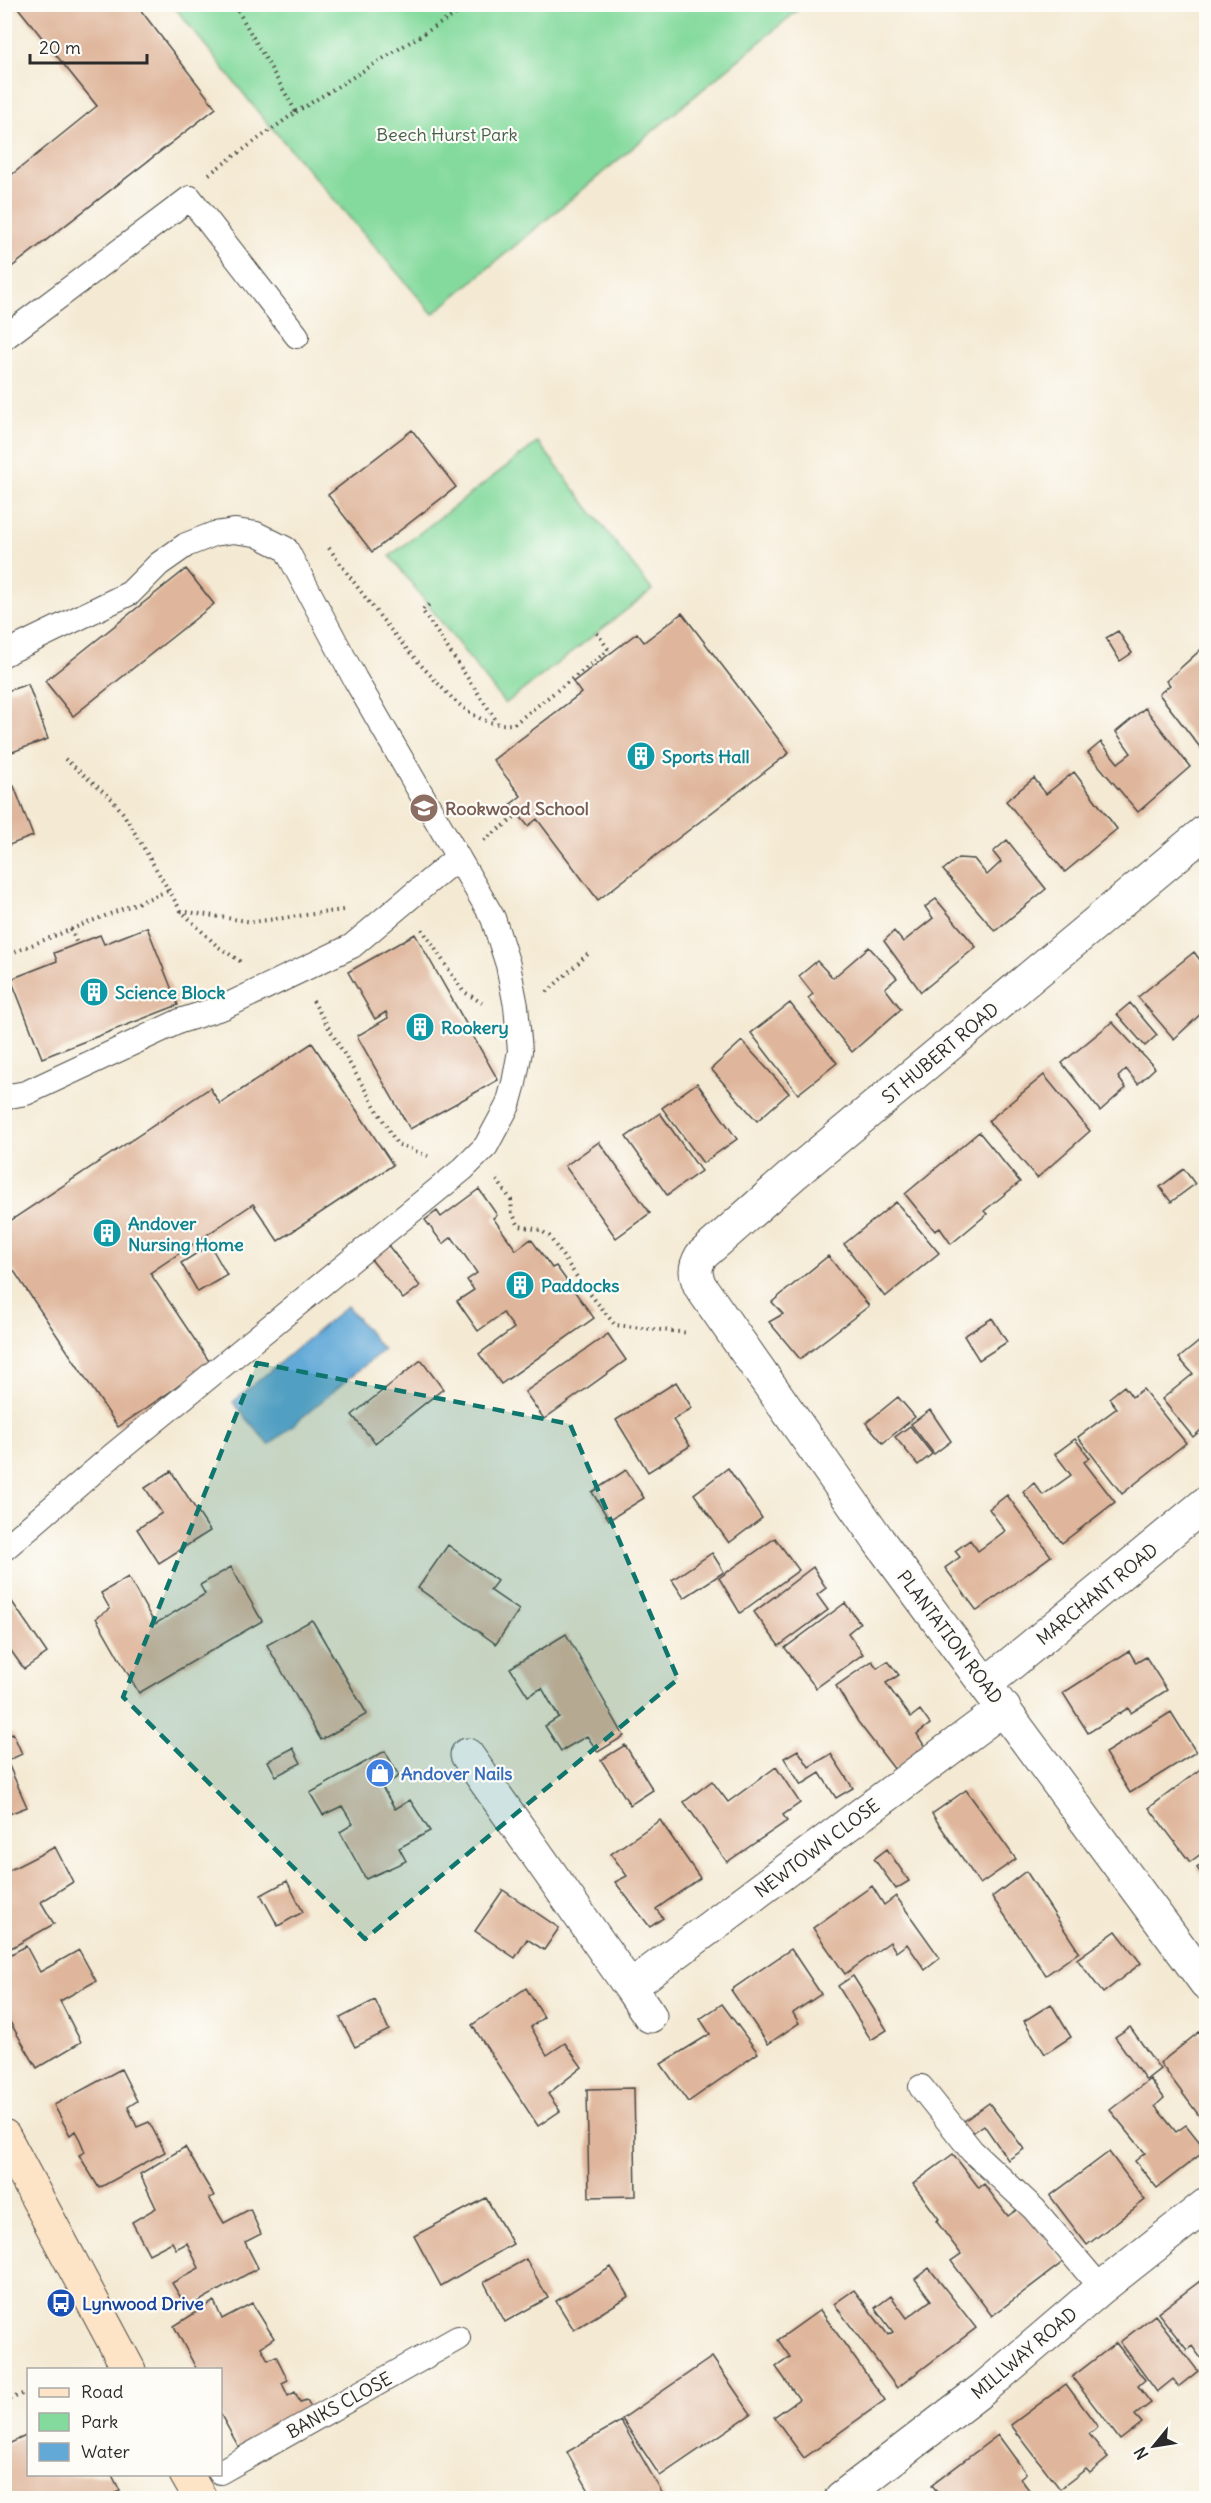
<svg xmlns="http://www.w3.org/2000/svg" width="1211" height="2503" viewBox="0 0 1211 2503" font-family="Delius,sans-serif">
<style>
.green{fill:#84da9d;stroke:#588264;stroke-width:1.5}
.water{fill:#62a9d8;stroke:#466a82;stroke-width:1.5}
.building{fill:#dfb69b}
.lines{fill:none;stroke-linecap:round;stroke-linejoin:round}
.service-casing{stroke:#494844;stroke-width:26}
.minor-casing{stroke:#494844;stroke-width:35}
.tertiary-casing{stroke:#494844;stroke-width:35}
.secondary-casing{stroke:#494844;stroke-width:35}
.path{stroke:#494844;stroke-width:4;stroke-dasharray:1.5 4.5;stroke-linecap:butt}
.service{stroke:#fff;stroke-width:24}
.minor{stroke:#fff;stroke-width:33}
.tertiary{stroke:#fff;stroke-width:33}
.secondary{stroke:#fee4c6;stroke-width:33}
.marked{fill:#0f766e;fill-opacity:0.2;stroke:#0f766e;stroke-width:4.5;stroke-dasharray:12 8;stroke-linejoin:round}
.labels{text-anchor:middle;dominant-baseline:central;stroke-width:4.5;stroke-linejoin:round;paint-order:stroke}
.park-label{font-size:18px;fill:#46604d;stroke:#fdfcf7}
.culture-label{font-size:18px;font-weight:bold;fill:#0d838f;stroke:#fdfcf7;text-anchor:start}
.education-label{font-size:18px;font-weight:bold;fill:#785e54;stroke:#fdfcf7;text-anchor:start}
.street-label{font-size:18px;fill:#2b2b2b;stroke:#fdfcf7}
.shop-label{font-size:18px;font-weight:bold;fill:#366cbe;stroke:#fdfcf7;text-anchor:start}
.transit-label{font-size:18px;font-weight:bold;fill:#164399;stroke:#fdfcf7;text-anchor:start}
</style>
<rect width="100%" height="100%" fill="#fdfcf7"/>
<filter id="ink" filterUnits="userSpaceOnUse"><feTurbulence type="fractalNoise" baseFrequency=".0167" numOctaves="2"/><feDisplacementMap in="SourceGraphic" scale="12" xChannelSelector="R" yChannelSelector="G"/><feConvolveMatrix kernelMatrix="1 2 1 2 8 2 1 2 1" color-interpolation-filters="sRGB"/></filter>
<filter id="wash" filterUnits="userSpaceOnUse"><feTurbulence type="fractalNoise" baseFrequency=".008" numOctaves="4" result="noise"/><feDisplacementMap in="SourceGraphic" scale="24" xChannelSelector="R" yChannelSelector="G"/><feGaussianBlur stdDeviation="1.35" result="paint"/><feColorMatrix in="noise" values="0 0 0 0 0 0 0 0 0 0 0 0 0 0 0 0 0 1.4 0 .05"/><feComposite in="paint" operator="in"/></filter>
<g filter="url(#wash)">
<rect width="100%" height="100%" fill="#f4ead4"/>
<!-- green -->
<path class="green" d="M173 5H804L433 314 259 113Z
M538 442 652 590 505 704 390 556Z"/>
<!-- water -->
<path class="water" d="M347 1306 383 1350 269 1445 233 1402Z"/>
<g id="blocks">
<!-- building -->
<path class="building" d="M15 4H136L216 108 4 273V181L97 106Z
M412 430 456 487 372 552 328 495Z
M186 569 214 604 73 716 45 681Z
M682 613 789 753 598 900 537 819 528 826 519 815 511 804 521 796 493 760 581 693 573 682 637 633 644 642Z
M1118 631 1132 653 1120 661 1106 638Z
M1206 645V755L1159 694 1170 685 1166 681Z
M28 684 48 739 4 755V692Z
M1145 708 1190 767 1138 812 1088 753 1101 742 1118 763 1131 753 1116 732Z
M1074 772 1117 829 1065 872 1006 801 1034 778 1046 794Z
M14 786 33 836 4 847V789Z
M1007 840 1046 889 995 931 943 870 958 858 974 859 987 875 1001 862 993 852Z
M936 899 976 947 921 992 884 941 894 931 903 942 933 918 925 907Z
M147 927 178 1005 42 1058 11 979 57 961 54 953 100 935 104 944Z
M415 934 498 1080 410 1129 357 1036 388 1018 386 1012 375 1019 348 972Z
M869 947 897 978 885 988 901 1009 852 1052 808 998 813 994 799 976 817 961 833 978Z
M1194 952 1206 968V1009L1174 1039 1138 997Z
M790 1003 837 1063 798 1094 751 1033Z
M1130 1003 1157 1035 1145 1046 1117 1014Z
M1112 1022 1155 1068 1138 1084 1126 1069 1118 1077 1126 1088 1100 1111 1062 1063Z
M742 1041 789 1093 757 1121 711 1069Z
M312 1043 393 1165 278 1241 253 1204 150 1273 211 1364 118 1427 4 1256V1225L210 1088 220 1104Z
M1044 1075 1090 1131 1037 1178 988 1121Z
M697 1083 737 1139 703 1163 662 1108Z
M660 1113 701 1171 667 1195 626 1137Z
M979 1132 1020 1182 984 1211 987 1214 951 1244 940 1228 935 1231 905 1194Z
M599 1142 650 1213 616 1238 565 1166Z
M1184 1169 1195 1184 1171 1202 1160 1187Z
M479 1189 497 1215 493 1218 516 1250 531 1239 552 1268 556 1266 594 1318 501 1384 479 1354 514 1328 503 1313 478 1331 457 1301 474 1290 467 1280 477 1273 452 1237 443 1244 425 1220 437 1211 441 1217Z
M896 1202 939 1253 885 1297 844 1244Z
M387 1244 420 1286 403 1299 370 1258Z
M210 1245 227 1275 198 1292 181 1263Z
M828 1256 869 1306 800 1359 769 1322 783 1314 772 1302Z
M992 1318 1007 1342 979 1360 964 1336Z
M608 1334 626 1360 544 1419 525 1392Z
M1206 1336V1426L1193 1437 1162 1399 1193 1374 1179 1358Z
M421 1360 443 1389 375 1443 352 1415Z
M676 1382 692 1408 673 1420 690 1446 648 1472 616 1420Z
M1124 1386 1132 1397 1143 1389 1186 1443 1122 1494 1078 1437 1117 1408 1109 1398Z
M898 1397 915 1417 883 1443 866 1423Z
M930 1410 951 1441 934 1454 911 1424Z
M910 1426 932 1454 918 1465 895 1437Z
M1075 1439 1090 1458 1084 1462 1115 1502 1062 1543 1023 1492 1034 1483 1043 1495 1071 1475 1055 1454Z
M728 1468 762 1518 729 1543 694 1494Z
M626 1470 644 1498 609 1520 592 1492Z
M171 1471 210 1531 159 1563 137 1529 162 1513 145 1488Z
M1007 1495 1051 1556 977 1611 945 1568 960 1557 955 1551 970 1540 978 1551 1005 1531 989 1509Z
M775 1538 799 1570 740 1613 719 1578Z
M448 1545 497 1581 490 1590 519 1610 496 1644 418 1588Z
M712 1553 724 1572 684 1598 672 1580Z
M231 1567 262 1621 139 1693 96 1618 110 1609 101 1593 128 1577 155 1624 205 1594 200 1585Z
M813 1567 826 1588 817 1595 828 1610 779 1646 754 1612Z
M4 1590 47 1653 24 1669 4 1641Z
M845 1603 860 1623 848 1633 863 1654 816 1688 785 1648Z
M312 1620 367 1714 321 1740 267 1645Z
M566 1634 624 1736 598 1752 587 1736 561 1751 545 1726 559 1717 550 1702 542 1688 528 1696 510 1668Z
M1129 1651 1136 1663 1146 1657 1167 1690 1131 1713 1128 1708 1088 1733 1063 1693Z
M872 1661 877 1668 888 1661 899 1675 886 1683 895 1696 911 1717 920 1710 930 1724 917 1734 925 1747 895 1770 858 1722 836 1686Z
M1171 1712 1196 1752 1130 1793 1105 1753Z
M13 1733 22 1754 7 1761 27 1807 4 1816V1737Z
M625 1745 653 1790 630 1805 601 1760Z
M293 1748 301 1763 276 1776 268 1761Z
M798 1750 809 1767 831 1754 853 1788 836 1798 820 1773 801 1785 784 1758Z
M385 1751 399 1776 382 1787 395 1809 410 1800 430 1831 399 1848 406 1861 366 1879 340 1832 353 1824 342 1806 323 1815 310 1793Z
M1206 1765V1850L1190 1862 1149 1808Z
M776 1767 800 1803 783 1815 787 1821 727 1862 684 1802 712 1781 728 1802Z
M966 1790 1016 1859 980 1884 932 1814Z
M660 1820 700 1878 656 1909 663 1918 650 1927 615 1882 627 1876 611 1854Z
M55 1847 73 1882 41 1902 54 1924 4 1952V1873Z
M887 1849 909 1881 896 1889 874 1859Z
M1206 1861V1880L1197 1868Z
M1026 1871 1079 1952 1046 1975 992 1897Z
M287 1881 303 1912 278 1926 261 1895Z
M872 1886 884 1905 896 1896 940 1958 925 1970 907 1944 896 1952 890 1942 845 1974 813 1928Z
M503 1890 559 1928 544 1950 527 1939 515 1958 475 1931Z
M1116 1931 1141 1963 1103 1993 1077 1959Z
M26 1946 40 1972 79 1950 96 1981 60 2001 81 2042 37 2068 4 2012V1958Z
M791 1949 821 1994 793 2013 799 2023 768 2044 731 1990Z
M853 1976 887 2030 871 2040 838 1986Z
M526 1988 544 2017 531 2027 547 2055 565 2043 582 2067 548 2094 560 2111 538 2126 472 2025Z
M375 2000 389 2030 355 2047 340 2018Z
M722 2004 758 2053 688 2102 661 2064 710 2034 700 2019Z
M1051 2004 1071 2037 1045 2054 1024 2021Z
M1130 2027 1160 2069 1146 2080 1115 2037Z
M1199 2032 1206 2042V2125L1160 2063Z
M121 2069 137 2101 128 2107 137 2127 149 2122 165 2152 99 2188 79 2155 85 2152 80 2140 75 2131 70 2135 54 2105Z
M1150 2079 1164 2098 1155 2106 1176 2132 1186 2125 1206 2150 1157 2188 1135 2161 1145 2153 1110 2110Z
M634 2088 636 2196 589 2197 587 2089Z
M989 2103 1024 2149 1008 2160 984 2125 968 2136 960 2124Z
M185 2147 214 2196 209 2198 224 2223 250 2209 261 2234 245 2242 258 2268 187 2308 172 2283 199 2268 187 2243 176 2249 172 2242 149 2254 132 2222 156 2208 140 2174Z
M1109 2152 1145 2200 1087 2245 1050 2196Z
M953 2154 979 2188 984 2184 1008 2216 1022 2206 1063 2262 992 2316 951 2261 961 2254 936 2221 939 2219 913 2184Z
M486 2198 513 2244 441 2286 414 2236Z
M526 2259 548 2298 505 2322 484 2282Z
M611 2267 629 2296 574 2330 556 2301Z
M929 2268 976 2328 897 2388 834 2304 854 2290 888 2335 893 2332 875 2308 891 2296 907 2318 931 2300 915 2279Z
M1200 2281 1206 2290V2365L1192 2346 1187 2350 1158 2313Z
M214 2301 222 2319 252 2303 274 2338 261 2347 268 2360 276 2356 288 2380 282 2383 288 2396 295 2392 300 2402 307 2400 314 2413 242 2453 220 2413V2370H197L174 2326Z
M820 2310 885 2400 804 2458 774 2417 799 2399 776 2367 790 2357 778 2340Z
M1155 2315 1198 2371 1178 2387 1173 2379 1157 2392 1120 2342Z
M1116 2343 1145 2380 1138 2386 1151 2403 1135 2415 1142 2423 1120 2440 1072 2377Z
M712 2357 751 2414 660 2476 622 2419Z
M1066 2384 1098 2427 1089 2434 1108 2458 1090 2473 1086 2469 1060 2489 1011 2425Z
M621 2421 665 2498H593L567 2452Z
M28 2435V2475H112L120 2491 103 2498H4V2446Z
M998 2435 1026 2473 1020 2478 1033 2495 1029 2498H942L932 2485Z"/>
</g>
</g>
<g filter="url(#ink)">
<use href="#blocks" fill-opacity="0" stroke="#494844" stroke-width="1.5"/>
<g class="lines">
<!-- service casing -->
<g class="service-casing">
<path id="service" d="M4 338 190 198 297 336
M4 654 130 593 159 564 186 545 214 534 234 531 256 534 286 549 355 679 493 918 508 965 516 1006 520 1051 514 1083 508 1105 486 1146 463 1169 113 1455 4 1549
M4 1097 26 1093 180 1021 224 1007 352 946 458 857
M921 2087 972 2151 1034 2209 1101 2288
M220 2472 458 2338"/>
</g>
<!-- minor casing -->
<g class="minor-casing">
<path id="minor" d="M1206 831 795 1173 701 1256C694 1268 695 1274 700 1286L879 1541 1206 1983
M986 1684 1206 1503
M467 1755 630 1987 1004 1708
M630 1987 650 2016"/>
</g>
<!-- tertiary casing -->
<g class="tertiary-casing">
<path id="tertiary" d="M841 2498 983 2389 1101 2288 1206 2205"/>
</g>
<!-- secondary casing -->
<g class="secondary-casing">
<path id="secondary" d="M4 2136 129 2370
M186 2474 200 2498"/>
</g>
<!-- path -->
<path class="path" d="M296 112 472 4
M209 174 296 112 234 4
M329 548C362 594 394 637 433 678 445 691 458 706 474 715 486 723 500 725 514 724L609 650
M429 605 422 610 498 723
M597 633 611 653
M65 759 112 799 123 813 181 911 217 946 243 963
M484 840 519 815
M181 911 253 922 343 910
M71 929 77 944
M422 929 463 991 482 1003
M4 956 170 890
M547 992 590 952
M313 1001 397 1144 428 1156
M497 1180 511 1200 512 1213 519 1226 540 1230 549 1236 579 1280 615 1325 689 1333
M4 2401 28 2392"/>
<!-- service -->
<use href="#service" class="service"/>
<!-- minor -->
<use href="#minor" class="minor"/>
<!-- tertiary -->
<use href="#tertiary" class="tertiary"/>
<!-- secondary -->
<use href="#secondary" class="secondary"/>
</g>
</g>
<!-- marked area -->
<path class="marked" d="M257 1363 570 1424 678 1679 365 1939 123 1697Z"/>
<!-- icons -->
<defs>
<g id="building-disc" transform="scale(1.5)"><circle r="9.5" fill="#0f9aa8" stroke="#fdfcf7"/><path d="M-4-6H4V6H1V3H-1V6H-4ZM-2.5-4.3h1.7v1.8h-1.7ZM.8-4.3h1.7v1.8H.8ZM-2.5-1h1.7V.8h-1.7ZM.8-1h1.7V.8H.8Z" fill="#fff"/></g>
<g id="school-disc" transform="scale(1.5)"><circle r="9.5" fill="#8d6e63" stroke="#fdfcf7"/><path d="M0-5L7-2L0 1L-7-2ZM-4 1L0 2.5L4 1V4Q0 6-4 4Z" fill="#fff"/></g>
<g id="shop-disc" transform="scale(1.5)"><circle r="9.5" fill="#3f7fe0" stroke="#fdfcf7"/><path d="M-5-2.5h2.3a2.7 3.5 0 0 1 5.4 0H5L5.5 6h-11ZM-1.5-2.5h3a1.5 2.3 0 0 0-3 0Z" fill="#fff"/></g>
<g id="bus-disc" transform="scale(1.5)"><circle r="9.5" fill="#1a4fb4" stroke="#fdfcf7"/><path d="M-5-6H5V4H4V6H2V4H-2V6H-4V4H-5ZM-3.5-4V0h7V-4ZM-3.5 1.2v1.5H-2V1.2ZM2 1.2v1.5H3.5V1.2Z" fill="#fff"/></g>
</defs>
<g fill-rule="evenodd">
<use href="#building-disc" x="641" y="756"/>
<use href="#school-disc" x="424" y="808"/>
<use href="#building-disc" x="94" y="992"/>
<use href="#building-disc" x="420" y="1027"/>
<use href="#building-disc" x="107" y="1233"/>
<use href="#building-disc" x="520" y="1285"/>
<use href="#shop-disc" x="380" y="1773"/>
<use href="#bus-disc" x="61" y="2303"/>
</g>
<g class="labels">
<!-- park labels -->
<g class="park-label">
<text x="447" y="134">Beech Hurst Park</text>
</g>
<!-- culture labels -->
<g class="culture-label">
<text x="662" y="756">Sports Hall</text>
<text x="115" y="992">Science Block</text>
<text x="441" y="1027">Rookery</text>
<text x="128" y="1223">Andover<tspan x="128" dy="21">Nursing Home</tspan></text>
<text x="541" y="1285">Paddocks</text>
</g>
<!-- education labels -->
<g class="education-label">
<text x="445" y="808">Rookwood School</text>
</g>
<!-- street labels -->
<g class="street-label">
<text transform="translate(940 1053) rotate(-40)">ST HUBERT ROAD</text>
<text transform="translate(1097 1594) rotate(-39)">MARCHANT ROAD</text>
<text transform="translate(950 1637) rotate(53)">PLANTATION ROAD</text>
<text transform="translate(817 1848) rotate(-37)">NEWTOWN CLOSE</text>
<text transform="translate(1024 2353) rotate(-40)">MILLWAY ROAD</text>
<text transform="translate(339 2405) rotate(-29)">BANKS CLOSE</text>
</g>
<!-- shop labels -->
<g class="shop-label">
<text x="401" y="1773">Andover Nails</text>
</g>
<!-- transit labels -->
<g class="transit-label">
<text x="82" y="2303">Lynwood Drive</text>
</g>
</g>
<!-- margin -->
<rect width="1211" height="2503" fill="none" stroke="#fdfcf7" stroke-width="24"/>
<!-- legend -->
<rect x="27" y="2368" width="195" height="108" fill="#fdfcf7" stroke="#a9a8a5" stroke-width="1.5"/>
<rect x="39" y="2388" width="30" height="9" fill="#fee4c6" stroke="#a9a8a5" stroke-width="1.5"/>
<text x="81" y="2398" font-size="18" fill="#2b2b2b">Road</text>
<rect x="39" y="2413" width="30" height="18" fill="#84da9d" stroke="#a9a8a5" stroke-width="1.5"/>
<text x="81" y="2428" font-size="18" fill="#2b2b2b">Park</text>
<rect x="39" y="2443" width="30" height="18" fill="#62a9d8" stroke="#a9a8a5" stroke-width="1.5"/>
<text x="81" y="2458" font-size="18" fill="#2b2b2b">Water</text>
<!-- north arrow -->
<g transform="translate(1154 2446) rotate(240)" stroke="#fdfcf7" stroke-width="4.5" paint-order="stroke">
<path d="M0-4.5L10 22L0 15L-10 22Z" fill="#2b2b2b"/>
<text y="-9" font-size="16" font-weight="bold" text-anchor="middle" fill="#2b2b2b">N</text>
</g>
<!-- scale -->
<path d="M30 54v9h117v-9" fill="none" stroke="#2b2b2b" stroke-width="3"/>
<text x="39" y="54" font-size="18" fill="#2b2b2b" stroke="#fdfcf7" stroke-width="4.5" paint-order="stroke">20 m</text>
</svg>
